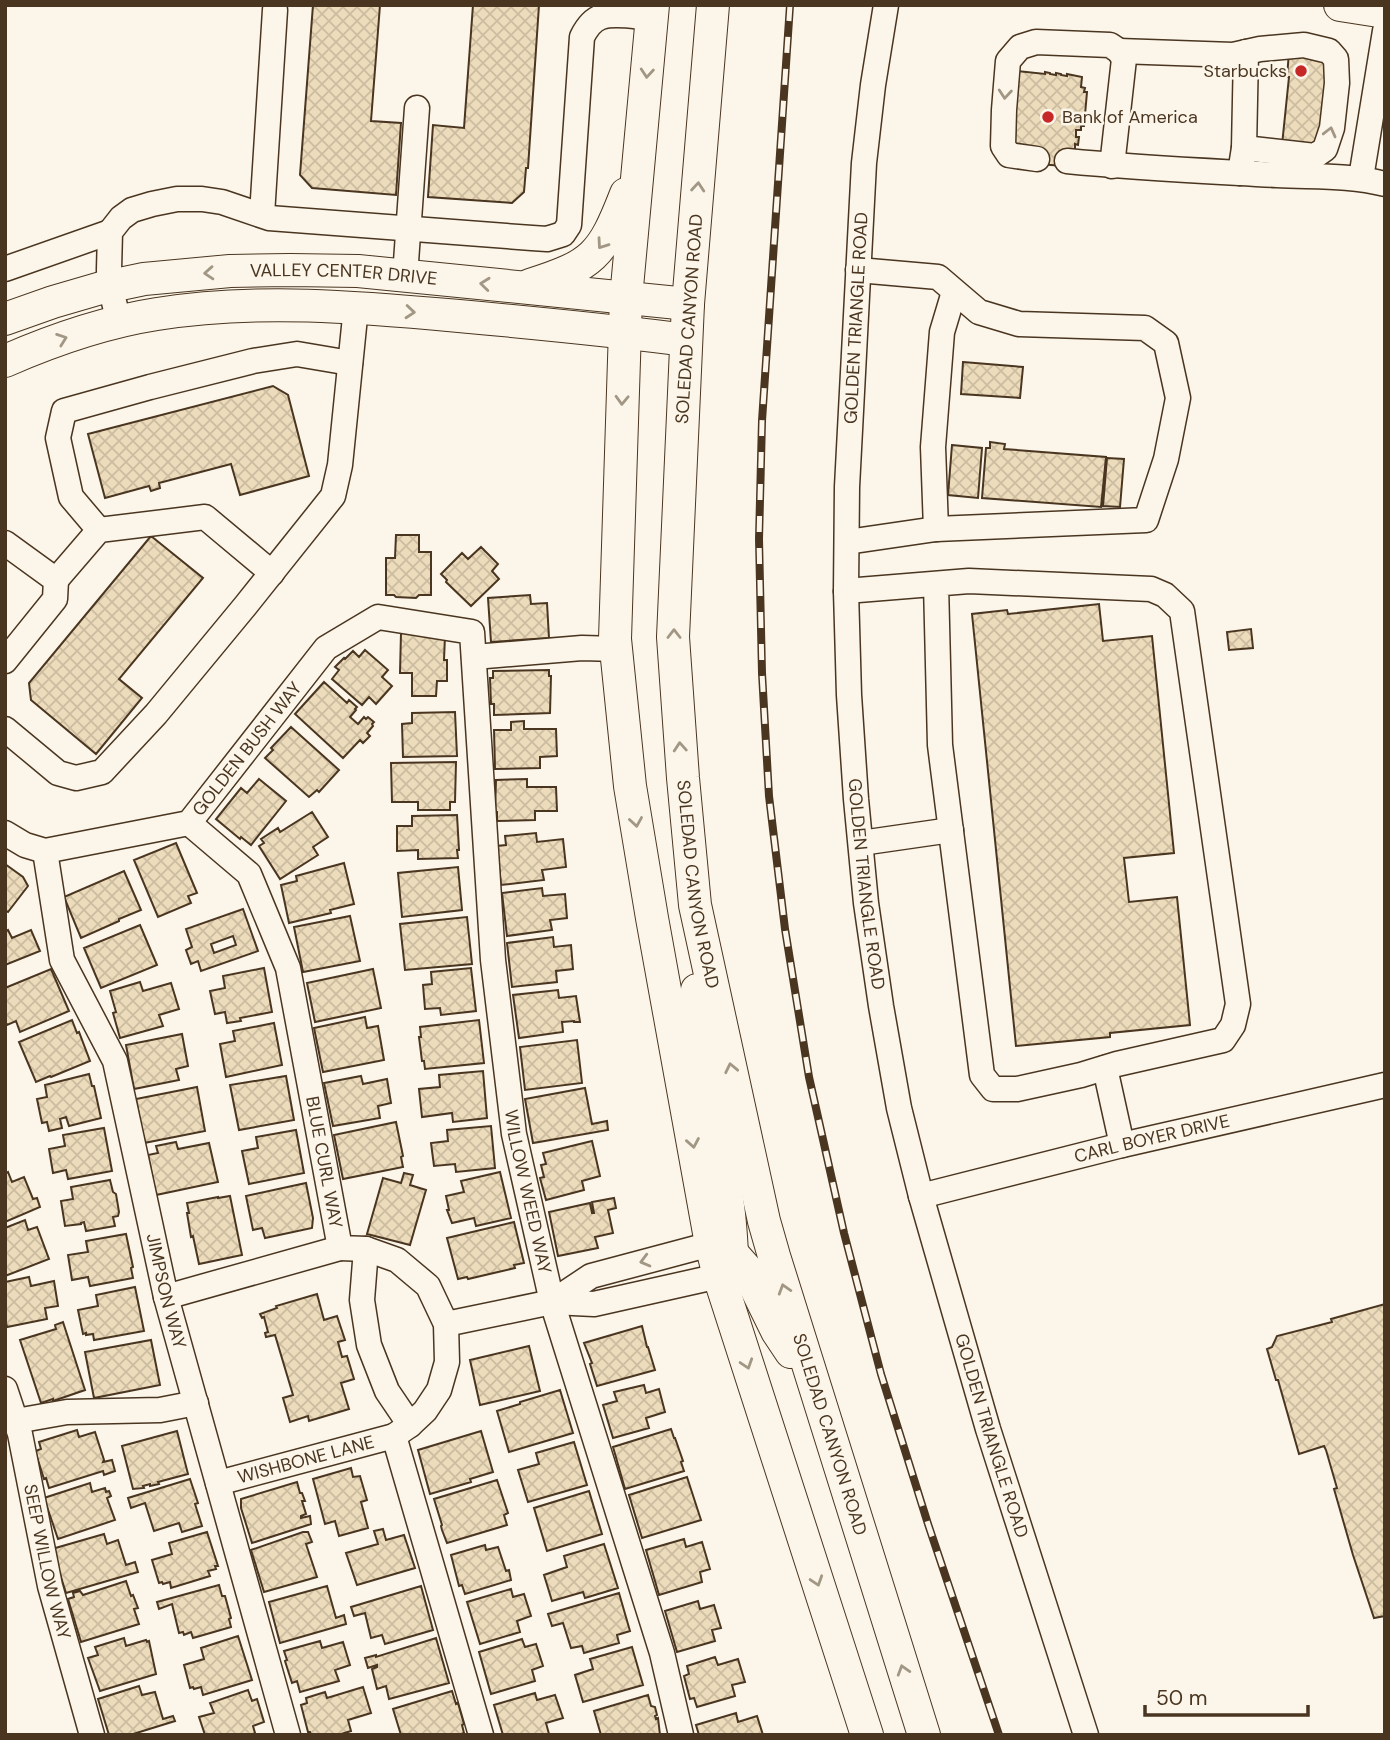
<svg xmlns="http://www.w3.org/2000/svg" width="1390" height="1740" viewBox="0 0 1390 1740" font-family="'DM Sans',sans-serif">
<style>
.building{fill:url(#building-cross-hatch);stroke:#4a3520;stroke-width:2;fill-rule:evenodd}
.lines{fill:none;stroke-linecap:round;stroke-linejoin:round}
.minor-casing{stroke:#4a3520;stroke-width:27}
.major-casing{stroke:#4a3520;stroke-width:34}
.minor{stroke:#fbf6e9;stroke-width:24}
.major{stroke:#fbf6e9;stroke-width:32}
.rail-casing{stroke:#4a3520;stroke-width:8}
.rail{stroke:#fbf6e9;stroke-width:5;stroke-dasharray:16;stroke-linecap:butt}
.oneway{stroke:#a29684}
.poi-dot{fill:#c62828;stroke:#fbf6e9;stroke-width:2.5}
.labels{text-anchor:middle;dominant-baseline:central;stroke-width:5;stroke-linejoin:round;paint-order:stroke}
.poi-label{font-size:18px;fill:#4a3520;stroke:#fbf6e9;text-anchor:end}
.street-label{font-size:18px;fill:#4a3520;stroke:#fbf6e9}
</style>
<defs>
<pattern id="building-cross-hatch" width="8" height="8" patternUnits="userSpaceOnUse" patternTransform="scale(1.75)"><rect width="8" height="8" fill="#ecdcbc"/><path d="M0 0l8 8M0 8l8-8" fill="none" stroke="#ccbda1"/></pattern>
</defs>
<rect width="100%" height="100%" fill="#fbf6e9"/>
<!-- building -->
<path class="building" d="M313 5H380L371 121 401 123 396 195 312 188 300 175Z
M473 5H539L528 168H526L524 192 512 203 428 197 433 125 464 128Z
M1289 52 1319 55 1333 68 1318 147 1282 145 1289 77H1287Z
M1017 71 1045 74V72L1050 73V74L1056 75V73L1061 74V75L1067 76V74L1082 77 1081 87 1085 88 1084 92H1087L1084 126H1081V130H1076V137H1079L1078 145 1075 144V150L1066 149 1064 166 1037 164 1011 145Z
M963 362 1023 367 1020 398 961 394Z
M273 386 288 395 309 476 240 495 231 464 159 483 160 488 151 491 149 486 105 498 88 434Z
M990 442 1005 444 1004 449 1106 457 1101 507 982 498 986 448H990Z
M952 445 982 448 978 498 948 495Z
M1107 458 1124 459 1120 507 1103 506Z
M396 535H419V552H431V595H419L416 598 396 597 394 595H386V558H395Z
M151 536 203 578 119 679 142 698 96 754 31 700 29 683Z
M481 547 498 564 492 571 499 579 471 606 446 582 447 580 441 574 462 553 468 559Z
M530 595 531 604 547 603 549 638 491 642 488 598Z
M1099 604 1103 641 1152 636 1174 853 1124 858 1129 902 1177 897 1190 1025 1110 1033V1037L1016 1046 972 614 1007 610 1008 614Z
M1251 629 1253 648 1229 650 1227 632Z
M401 633H435L445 636 444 660H447V681H437L436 696H412V673H400Z
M365 650 388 670 382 677 392 686 376 704 369 697 362 705 332 679 339 670 335 667 344 658 345 659 353 651 359 657Z
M549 670V676H551L550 713 494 715V704H491L490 678H493V671Z
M324 682 347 703 349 700 357 707 355 709 356 710 350 717 358 724 364 717 366 719 368 717 374 722 372 724 373 726 367 733 370 736 363 743 360 740 343 758 295 714Z
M455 712 457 756 403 757 402 724 412 723V713Z
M524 721V729H556L557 756 540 757V768L495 769 494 730H511V722Z
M291 727 339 770 319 792 317 790 309 797 265 758 273 750 271 748Z
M456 762 455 802H450V810H418V802H392L391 763Z
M259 779 286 801 251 845 241 837 240 839 216 819 241 788 247 793Z
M527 779V787H556L557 811H535V820L497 821V812H495L496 780Z
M312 812 328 837 313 847 318 855 280 879 259 846 264 843 261 839 278 828 280 832Z
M457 815 459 850H457L458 858 418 859V850L397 851V826H412V816Z
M536 833 537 842 563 839 566 867 542 870 544 880 501 885 497 846 506 845 505 836Z
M176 843 197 893 188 896 191 903 158 917 134 860Z
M344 863 354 904 330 910 331 913 289 923 281 885 297 881 296 876Z
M5 864 23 877 28 886 8 912 5 910Z
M458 867 462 910 402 917 398 873Z
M124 871 141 910 119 919V921L81 938 64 897Z
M542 888 543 896 565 894 567 918 550 920 552 930 507 936 502 893Z
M243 909 258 951 201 971 198 961 191 964 186 950 192 947 186 929ZM233 936 236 945 214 953 211 944Z
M350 916 360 961 303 972 294 927Z
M467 917 472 964 405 970 400 924Z
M140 925 157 965 101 988 84 948Z
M8 930 12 938 31 930 40 951 5 965V932Z
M553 937 554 947 571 945 573 969 556 971 557 982 512 987 507 943Z
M264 968 272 1012 240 1018 241 1021 227 1023 225 1012 215 1014 210 991 225 988 223 976Z
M471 968 476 1011 441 1015 440 1008 425 1009 423 985 432 984 431 972Z
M51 969 69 1011 20 1032 16 1021 7 1025 5 1021V988Z
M373 969 381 1008 315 1022 307 983Z
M140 982 143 991 171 983 179 1009 159 1015 163 1026 120 1038 113 1013 116 1012 110 991Z
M558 990 559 998 576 996 580 1022H574V1021L562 1022 563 1032 519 1038 513 995Z
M365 1017 367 1028 378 1026 384 1060 323 1072 314 1028Z
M72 1020 77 1033 79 1032 90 1061 51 1077 50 1076 36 1082 19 1042Z
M479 1020 484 1063 425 1069 424 1061H422L419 1037H421L420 1027Z
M274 1023 282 1065 226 1077 220 1044 235 1041 233 1031Z
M182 1034 188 1066 176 1069 179 1080 134 1089 126 1045Z
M577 1040 582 1083 525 1090 520 1047Z
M483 1071 487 1118 453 1122 452 1113 422 1117 419 1089 440 1087 439 1075Z
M89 1074 92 1086H94L101 1118 69 1126 66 1117 60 1119 62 1128 49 1131 47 1122 42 1123 37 1099 47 1097 45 1085Z
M286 1076 294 1120 239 1130 230 1085Z
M361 1076 363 1084 387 1079 391 1103 378 1106 380 1118 333 1126 324 1083Z
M197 1087 205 1131 144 1143 136 1099Z
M585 1088 592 1124 607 1121 608 1130 533 1143 525 1099Z
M396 1122 403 1156 401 1157 403 1167 343 1179 334 1135Z
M491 1126 495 1168 456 1172 455 1164 434 1166 431 1143 448 1141 447 1130Z
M104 1128 112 1171 68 1179 66 1170 53 1173 49 1149 65 1146 63 1135Z
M296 1130 304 1173 249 1184 242 1151 258 1148 256 1137Z
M592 1141 600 1176 582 1181 584 1190 546 1200 540 1178 544 1177 541 1165 546 1164 543 1153Z
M176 1142 178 1149 209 1143 218 1182 156 1195 148 1155 158 1153 156 1146Z
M8 1172 12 1182 24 1177 33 1199 37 1198 40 1207 5 1222V1174Z
M500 1172 511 1218 476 1226 474 1218 452 1223 447 1210H449L446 1196 464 1192 461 1181Z
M404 1173 413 1175 410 1185 426 1190 410 1245 367 1234 383 1178 401 1183Z
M110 1180 113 1192 116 1194 119 1212 118 1216 113 1217 115 1226 86 1231 84 1222 81 1223V1224L65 1226 61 1201 73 1199 71 1187Z
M306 1183 313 1218 312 1228 265 1238 262 1228 253 1230 246 1196Z
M230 1196 242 1255 199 1264 193 1236 191 1237 187 1213H189L187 1203 218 1197V1198Z
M614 1198 616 1208 608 1210 613 1233 595 1237 598 1248 558 1256 549 1212 590 1203 592 1213H594L592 1202Z
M25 1220 28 1230 37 1227 49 1259 5 1276V1228Z
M514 1222 524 1263 514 1265 515 1268 468 1279 467 1277 458 1279 447 1238Z
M126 1234 133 1267 131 1268 133 1278 90 1286 88 1277 72 1280 68 1255 88 1252 86 1241Z
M29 1277 31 1286 54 1281 58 1306 45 1308 47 1319 7 1327 5 1319V1282Z
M135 1287 144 1331 94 1340 93 1334 86 1335V1333L83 1334 78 1310 98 1306 96 1295Z
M317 1294 324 1320 337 1316 345 1340 338 1342 342 1357 347 1356 354 1379 341 1383 349 1409 309 1421 308 1416 290 1422 283 1398 293 1395 275 1335 266 1337 265 1333 268 1332 264 1317 262 1318 260 1314 277 1308 276 1306Z
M1385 1304V1616L1374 1618 1353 1555 1334 1489 1337 1488 1326 1450 1324 1446 1299 1454 1278 1380H1276L1267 1349 1272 1347 1277 1336 1332 1322 1331 1319Z
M63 1322 85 1390 53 1401V1399L41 1403 20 1340 56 1329 55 1325Z
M642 1326 647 1347H648L655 1370 597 1386 590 1364 592 1363 584 1343Z
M151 1340 160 1385 94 1398 85 1352Z
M529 1346 540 1391 480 1405 470 1360Z
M644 1385 646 1393 659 1389 665 1412 646 1418 649 1428 613 1438 603 1405 617 1401 614 1392Z
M560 1390 573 1433 509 1452 497 1411 520 1404V1402Z
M671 1429 674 1438H675L683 1461 681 1462 684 1471 625 1489 613 1447Z
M77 1430 79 1437 95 1432 104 1460 103 1462 112 1460 115 1471 104 1475 103 1471 49 1488 46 1478 44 1479 36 1454V1451L41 1449 39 1442Z
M177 1431 188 1474 158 1482 159 1484 150 1486V1484L143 1486 144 1488 133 1489 122 1446Z
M481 1431 493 1472 470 1479 471 1482 430 1494 418 1450Z
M574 1442 587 1485 528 1502 518 1470 539 1464 536 1453Z
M351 1468 353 1477 360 1476 367 1500 361 1502 368 1528 339 1536 335 1521 325 1524 313 1479Z
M687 1477 701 1520 642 1538 629 1495Z
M190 1479 198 1503 195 1504 202 1526 182 1532 179 1523 154 1531 145 1503 131 1508 128 1498Z
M497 1480 508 1513 504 1515 507 1525 447 1543 442 1530 441 1526 442 1525 434 1499Z
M297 1482 300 1493H302L305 1501H302L306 1514 301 1516V1518L310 1516 311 1524 252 1543 241 1508V1499Z
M90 1483 92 1492 105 1488 106 1492 109 1491 111 1496 107 1498 115 1520 58 1539 44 1498Z
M589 1491 602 1534 547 1551 534 1508Z
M383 1529 386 1540 404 1535 415 1568 357 1585 346 1553 378 1544 374 1531Z
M207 1532 218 1566H215L216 1569 208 1571 210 1576 171 1588 170 1582 163 1584 162 1582 159 1583 152 1560 172 1554 169 1543Z
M303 1532H308L312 1542 306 1544 317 1577 264 1592 251 1550Z
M104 1534 107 1544 118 1540 126 1565 135 1562 138 1572 66 1593 52 1549Z
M684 1539 686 1547 702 1542 710 1569 700 1572 702 1582 659 1595 646 1550Z
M604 1544 618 1588 585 1598 583 1592 552 1601 544 1575 567 1567 564 1556Z
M485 1545 486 1550 498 1547 506 1571 509 1570 511 1580 465 1594 462 1585 459 1586 451 1555Z
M126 1581 131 1596 133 1595 138 1608 134 1609 139 1624 81 1642 68 1599 74 1597 73 1593 80 1591 83 1595Z
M219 1585 222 1596H225L231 1618 229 1619 231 1627 193 1638 191 1632 184 1635 183 1632 179 1633 172 1604 159 1609 157 1602Z
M327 1586 336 1618 344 1615 346 1624 280 1643 269 1602Z
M421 1586 433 1630 385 1644 382 1635 371 1638 365 1613 354 1616 351 1607Z
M511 1589 513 1597 524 1594 531 1616 517 1621 520 1632 480 1644 467 1602Z
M619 1593 630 1631 617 1635 619 1643 584 1653 582 1646 571 1648 563 1623 552 1626 548 1614Z
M698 1601 700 1609 714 1605 721 1628 712 1630 715 1641 677 1652 665 1611Z
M238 1636 252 1680 203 1695 201 1687 194 1689 193 1687 190 1688 184 1665 204 1659 201 1648Z
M124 1638 126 1646 146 1640 147 1642 149 1641 156 1674 100 1691 88 1658 98 1655 95 1647Z
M436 1638 449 1683 389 1699 386 1686 377 1689 372 1669 377 1667V1665L368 1668 365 1658 376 1655V1657Z
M522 1639 525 1647 536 1644 543 1666 532 1670 535 1681 491 1694 479 1652Z
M320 1641 322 1648 343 1642 350 1665 335 1670 339 1681 300 1692 297 1681 292 1683 285 1661 287 1660 284 1651Z
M632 1647 643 1685 583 1702 575 1675 593 1669 590 1659Z
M715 1657 718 1665 738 1659 745 1682 732 1685 735 1696 697 1707 694 1698 690 1699 684 1676 689 1674 687 1666Z
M139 1686 142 1695 155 1692 163 1719 173 1716 175 1721 130 1735H109L98 1699Z
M363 1687 371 1713 348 1720 351 1731 338 1735H311L310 1732H308L301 1705 307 1703 306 1698 325 1692 327 1698Z
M248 1690 252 1701 257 1699 264 1722 253 1726 255 1733 251 1735H205L199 1717 214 1713 210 1703Z
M452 1691 456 1704 458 1703 464 1724 462 1725 464 1733 458 1735H401L393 1709Z
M535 1693 537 1700 555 1695 563 1718 546 1723 549 1734 545 1735H503L494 1705Z
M648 1695 651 1706 655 1707 657 1715 655 1716 656 1719 658 1718 660 1735H601L594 1711Z
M736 1713 738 1722 757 1716 763 1735H699L696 1725Z"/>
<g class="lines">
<!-- minor casing -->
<g class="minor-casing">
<g id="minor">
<path id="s1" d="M886 5 873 85 864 163 847 487 846 591 849 695 856 799 866 903 881 1006 899 1108 921 1196 988 1429 1086 1735"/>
<path d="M1119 51 1233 55 1260 49 1304 45 1329 51 1336 59 1337 83 1332 128 1325 149 1315 156 1244 148 1240 173"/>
<path d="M1244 148 1246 52"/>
<path d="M1037 159 1009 155 1003 146 1004 110 1008 61 1020 47 1036 42 1110 45 1119 51 1124 59 1112 166"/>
<path d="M1067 161C1137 168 1207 171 1277 175 1313 177 1350 175 1385 184"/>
<path d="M1361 178 1385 31"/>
<path d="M262 215 275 10"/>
<path d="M5 269 110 232"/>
<path d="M405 276 417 108"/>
<path d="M119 322 110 286 109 270 110 232 121 218 132 210 152 204 177 199H202L222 202 269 218 532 238 547 239 563 234 569 225 582 37C586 29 592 20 601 17 615 12 636 17 652 18"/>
<path d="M936 529 933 447 942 332 954 292"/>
<path d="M99 530 71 497 58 438 64 411 150 387 253 361 297 354 350 363"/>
<path d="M847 542 936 529 1146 520 1166 459 1178 398 1166 343 1145 328 1019 324 979 312 938 277 858 270"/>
<path d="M5 543 56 580 55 599 5 661"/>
<path d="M56 580 99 530 205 517 272 573"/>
<path d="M846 591 969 581 1151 589 1165 595 1182 611 1238 1004 1233 1025 1223 1040 1117 1064 1081 1075 1017 1089H993L982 1075 940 745 936 584"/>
<path d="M474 657 582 648 616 649"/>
<path d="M5 729 58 773 76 778 102 772 156 714 246 605 333 496 340 465 356 307"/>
<path id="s2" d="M189 823 249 874 288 968 340 1248 366 1249 397 1260 428 1286 446 1324 447 1362 439 1390 425 1411 410 1425 394 1436 481 1735"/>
<path id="s3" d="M5 833 25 845 45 851 189 823 326 648 378 617 472 632 493 960 514 1134 552 1302 662 1653 681 1735"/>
<path d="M861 843 951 830"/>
<path id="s4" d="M45 851 62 960 115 1061 166 1297 288 1735"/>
<path d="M1105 1068 1122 1145"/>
<path id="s5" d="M921 1196 1122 1145 1385 1085"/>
<path d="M366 1249 362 1300 369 1345 387 1391 410 1425"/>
<path d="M166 1297 340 1248"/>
<path d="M552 1302 591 1276 711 1244"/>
<path d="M446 1324 552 1302 594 1304 719 1276"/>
<path id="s6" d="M5 1389 20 1434 50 1586 92 1735"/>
<path d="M16 1421 67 1412 160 1410 196 1403"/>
<path id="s7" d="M218 1483 394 1436"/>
</g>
</g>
<!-- major casing -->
<g class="major-casing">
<g id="major">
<path d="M653 5 626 298 615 639 630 786 652 918 711 1244 719 1276 867 1735"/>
<path id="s8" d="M713 5 688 304 673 637 683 778 695 905 764 1221 774 1256 924 1735"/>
<path d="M1340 5 1385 12"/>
<path d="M530 285C593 265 602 256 626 194"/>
<path id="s9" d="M5 319 53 302 101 288 144 279 230 271 290 270 358 271 688 304"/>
<path d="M5 361C53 340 105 322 157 314 257 298 359 307 459 316 535 323 610 330 686 340"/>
<path d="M697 990C699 1061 717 1130 727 1199 730 1217 731 1235 732 1253L730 1261"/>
<path d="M716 1246 732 1253 747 1270 777 1331 791 1352"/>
</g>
</g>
<!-- minor -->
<use href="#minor" class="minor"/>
<!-- major -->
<use href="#major" class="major"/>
<!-- rail casing -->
<g class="rail-casing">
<path id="rail" d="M790 5 762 421 759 539 762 673 769 796 785 929 809 1077 844 1233 881 1374 928 1524 999 1735"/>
</g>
<!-- rail -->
<use href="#rail" class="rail"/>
</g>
<!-- one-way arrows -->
<defs><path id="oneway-chevron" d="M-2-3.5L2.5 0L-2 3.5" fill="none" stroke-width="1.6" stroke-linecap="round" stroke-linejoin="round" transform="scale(1.75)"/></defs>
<g class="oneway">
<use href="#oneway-chevron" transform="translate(647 73) rotate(95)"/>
<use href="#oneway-chevron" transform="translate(1005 94) rotate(95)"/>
<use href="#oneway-chevron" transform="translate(1330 132) rotate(-76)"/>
<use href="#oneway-chevron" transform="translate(698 187) rotate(-85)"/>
<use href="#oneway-chevron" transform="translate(602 244) rotate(125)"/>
<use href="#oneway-chevron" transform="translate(209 273) rotate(176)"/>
<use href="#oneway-chevron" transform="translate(485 284) rotate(-174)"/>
<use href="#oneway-chevron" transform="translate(410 312) rotate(5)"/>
<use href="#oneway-chevron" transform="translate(62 339) rotate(-20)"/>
<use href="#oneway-chevron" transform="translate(622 400) rotate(92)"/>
<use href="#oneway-chevron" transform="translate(674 634) rotate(-90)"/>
<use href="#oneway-chevron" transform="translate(680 747) rotate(-94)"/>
<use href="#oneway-chevron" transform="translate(636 822) rotate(81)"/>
<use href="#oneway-chevron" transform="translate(731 1068) rotate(-102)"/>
<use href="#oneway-chevron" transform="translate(693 1143) rotate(80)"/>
<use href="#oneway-chevron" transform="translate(645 1261) rotate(165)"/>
<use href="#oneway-chevron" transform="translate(784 1289) rotate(-107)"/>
<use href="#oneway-chevron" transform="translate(747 1364) rotate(72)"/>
<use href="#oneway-chevron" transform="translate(817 1581) rotate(72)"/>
<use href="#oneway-chevron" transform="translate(903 1670) rotate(-107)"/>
</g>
<!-- markers -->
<g class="poi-dot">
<circle cx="1301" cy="71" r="7"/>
<circle cx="1048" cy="117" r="7"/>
</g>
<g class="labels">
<!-- poi labels -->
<g class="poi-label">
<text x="1287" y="71">Starbucks</text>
<text x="1062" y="117" text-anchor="start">Bank of America</text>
</g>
<!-- street labels -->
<g class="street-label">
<text stroke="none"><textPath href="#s9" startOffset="345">VALLEY CENTER DRIVE</textPath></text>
<text transform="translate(856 318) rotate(-87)">GOLDEN TRIANGLE ROAD</text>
<text transform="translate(689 319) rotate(-86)">SOLEDAD CANYON ROAD</text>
<text stroke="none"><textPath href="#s3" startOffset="285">GOLDEN BUSH WAY</textPath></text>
<text stroke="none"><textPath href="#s1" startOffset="882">GOLDEN TRIANGLE ROAD</textPath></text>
<text stroke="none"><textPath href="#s8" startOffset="882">SOLEDAD CANYON ROAD</textPath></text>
<text stroke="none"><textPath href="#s5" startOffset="238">CARL BOYER DRIVE</textPath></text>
<text stroke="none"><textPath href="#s2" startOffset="378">BLUE CURL WAY</textPath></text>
<text stroke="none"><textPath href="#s3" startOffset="1132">WILLOW WEED WAY</textPath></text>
<text stroke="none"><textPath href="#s4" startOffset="460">JIMPSON WAY</textPath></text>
<text stroke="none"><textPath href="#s8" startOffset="1449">SOLEDAD CANYON ROAD</textPath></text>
<text stroke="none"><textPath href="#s1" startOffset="1449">GOLDEN TRIANGLE ROAD</textPath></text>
<text stroke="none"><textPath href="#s7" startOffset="91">WISHBONE LANE</textPath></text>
<text stroke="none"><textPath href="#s6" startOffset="178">SEEP WILLOW WAY</textPath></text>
</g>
</g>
<!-- border -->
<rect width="1390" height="1740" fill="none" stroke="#4a3520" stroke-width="14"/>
<!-- scale -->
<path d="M1145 1705v10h163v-10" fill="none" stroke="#4a3520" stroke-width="3.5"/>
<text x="1156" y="1705" font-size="21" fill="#4a3520" stroke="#fbf6e9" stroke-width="5" paint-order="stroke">50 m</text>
</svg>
